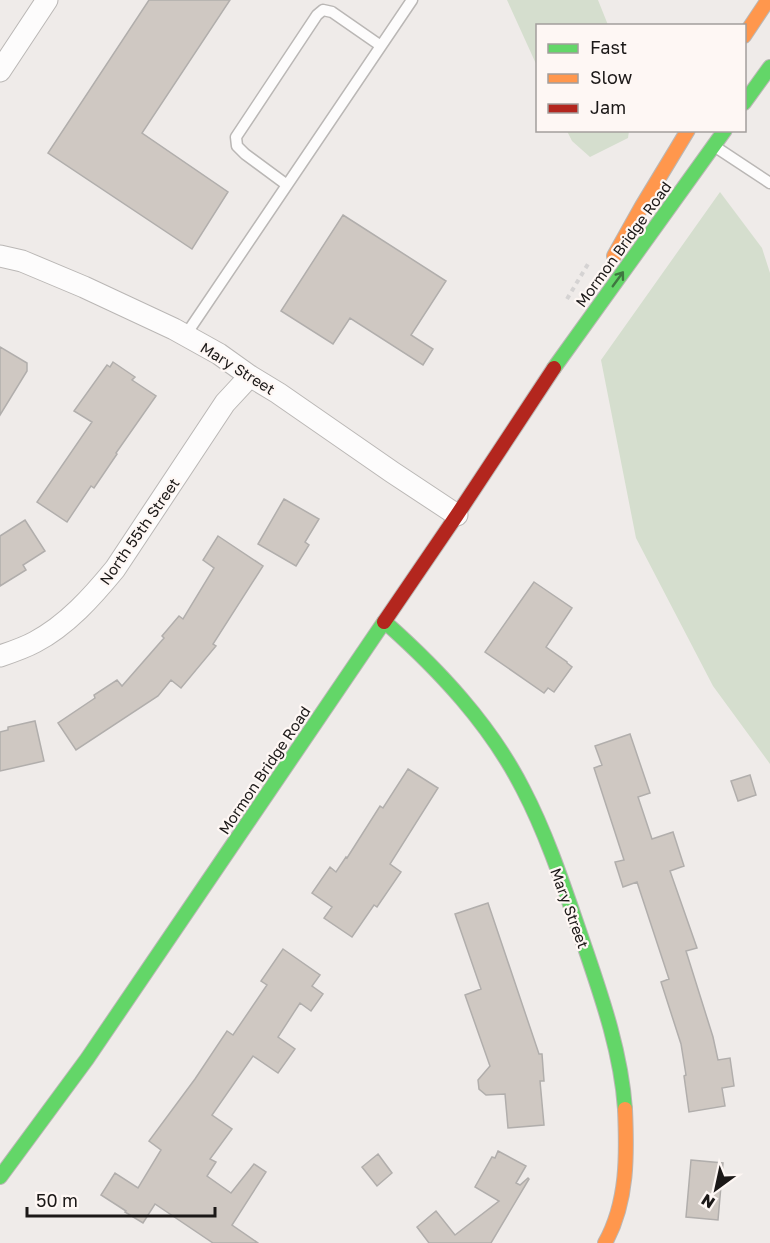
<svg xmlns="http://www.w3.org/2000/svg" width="770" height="1243" viewBox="0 0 770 1243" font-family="'Golos Text',sans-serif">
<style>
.green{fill:#d5dece}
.building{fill:#cfc8c2;stroke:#b1aeac;stroke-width:1.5}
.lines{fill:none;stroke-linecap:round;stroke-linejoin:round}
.lane-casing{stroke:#bab7b5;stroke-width:13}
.street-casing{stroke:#bab7b5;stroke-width:23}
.fast-casing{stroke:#bab7b5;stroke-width:16}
.slow-casing{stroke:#bab7b5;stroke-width:16}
.jam-casing{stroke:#bab7b5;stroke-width:16}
.path{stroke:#d5d3d3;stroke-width:4;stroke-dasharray:4.5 4.5;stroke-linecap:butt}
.lane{stroke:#fdfcfc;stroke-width:10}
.street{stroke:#fdfcfc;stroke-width:21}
.fast{stroke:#63d668;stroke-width:14}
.slow{stroke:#ff974d;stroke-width:14}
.jam{stroke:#b3261e;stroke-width:14}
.oneway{stroke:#3f7740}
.labels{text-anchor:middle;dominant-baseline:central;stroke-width:4.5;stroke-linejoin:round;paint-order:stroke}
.street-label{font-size:15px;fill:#1b1817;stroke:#fef7f4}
</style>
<rect width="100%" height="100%" fill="#efebe9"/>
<!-- green -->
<path class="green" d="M507 0H598L608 25 538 26 537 66Z
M567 131H629L628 138 590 157 572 141Z
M720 192 762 248 770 273V764L713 686 636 538 601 360Z"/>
<!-- building -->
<path class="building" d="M149 0H230L142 133 228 192 192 249 48 153Z
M343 215 446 281 411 335 433 349 423 365 350 318 333 344 281 311Z
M0 347 27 363V371L0 415Z
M113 362 135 377 132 380 156 396 116 453 117 454 94 488 91 486 67 522 37 502 92 422 74 411 107 365 110 367Z
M284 499 319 519 305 542 309 545 296 566 258 544Z
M25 520 45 551 23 565 26 570 0 586V536Z
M218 536 263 566 213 644 216 646 181 688 171 680 158 696 76 750 58 723 95 698 94 695 117 680 122 686 164 638 162 636 179 616 183 619 214 568 203 560Z
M534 582 572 608 546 647 567 662V663L572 667 554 692 548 688 544 693 485 652Z
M35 721 44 761 0 771V732L8 730V727Z
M630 734 650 793 638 797 652 839 673 832 684 866 670 871 697 948 686 951 713 1037 718 1060 730 1058 734 1086 722 1088 725 1106 689 1112 684 1076 686 1075 681 1044 661 982 669 979 637 882 623 887 615 862 624 860 594 768 602 765 595 746Z
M408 769 438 788 390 864 401 872 377 907 374 905 352 937 324 918 332 907 312 893 330 867 336 872 346 857 347 858 380 806 383 808Z
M750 775 756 795 738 801 731 781Z
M488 903 539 1054H542L544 1081H540L544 1125 508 1128 505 1094 486 1095 479 1089 478 1080 490 1066 465 995 481 989 455 914Z
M283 949 320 975 312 986 323 994 311 1011 300 1003 278 1037 295 1049 278 1073 253 1056 212 1115 232 1129 210 1159 216 1162 207 1176 231 1193 254 1164 266 1172 232 1225 258 1243H213L155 1204 143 1223 125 1212 126 1211 101 1195 115 1173 138 1188 161 1150 149 1141 195 1079 227 1031 233 1035 267 985 261 981Z
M498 1151 526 1166 516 1183 520 1185 528 1178 529 1179 491 1243H429L417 1227 436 1211 455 1235 499 1201 475 1187 492 1157 495 1158Z
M378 1154 392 1173 377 1186 362 1167Z
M691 1160 723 1163 718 1220 686 1217Z"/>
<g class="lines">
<!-- lane casing -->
<g class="lane-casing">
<path id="lane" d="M714 146 770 183
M287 185 245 154 237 146 236 137 317 15 323 10 332 12 381 46
M185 336 412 0"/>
</g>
<!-- street casing -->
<g class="street-casing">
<path id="street" d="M0 71 47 0
M0 256 22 261 84 287 174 329 219 354 250 376 278 393 392 472 457 515
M0 656C12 652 24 648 35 642 67 625 92 597 115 569L225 403 250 376"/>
</g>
<!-- fast casing -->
<g class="fast-casing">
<path id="fast" d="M744 103 770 67
M554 368 725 130
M385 622C439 670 490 724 523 789 548 837 565 890 583 942 601 995 621 1051 625 1109
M0 1177 87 1059 384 622"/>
</g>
<!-- slow casing -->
<g class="slow-casing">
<path id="slow" d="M744 36 768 0
M614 256 642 206 688 130
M605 1243C628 1202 627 1154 625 1109"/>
</g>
<!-- jam casing -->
<g class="jam-casing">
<path id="jam" d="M384 622 457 515 554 368"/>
</g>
<!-- path -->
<path class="path" d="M567 299 588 264"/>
<!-- lane -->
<use href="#lane" class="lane"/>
<!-- street -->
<use href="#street" class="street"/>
<!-- fast -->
<use href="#fast" class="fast"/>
<!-- slow -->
<use href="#slow" class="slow"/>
<!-- jam -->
<use href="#jam" class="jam"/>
</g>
<!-- one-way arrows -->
<defs><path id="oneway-shaft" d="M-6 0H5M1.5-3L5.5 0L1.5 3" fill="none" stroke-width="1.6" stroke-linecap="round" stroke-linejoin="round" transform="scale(1.5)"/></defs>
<use class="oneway" href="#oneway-shaft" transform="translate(618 279) rotate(-54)"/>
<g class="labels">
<!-- street labels -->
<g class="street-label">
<text transform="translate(623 244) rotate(-54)">Mormon Bridge Road</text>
<text transform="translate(238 368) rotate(32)">Mary Street</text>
<text transform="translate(139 531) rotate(-55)">North 55th Street</text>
<text transform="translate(264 770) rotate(-56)">Mormon Bridge Road</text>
<text transform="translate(570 908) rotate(70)">Mary Street</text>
</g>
</g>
<!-- legend -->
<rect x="536" y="24" width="210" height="108" fill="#fef7f4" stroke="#a39e9c" stroke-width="1.5"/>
<rect x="548" y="44" width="30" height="9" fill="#63d668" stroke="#a39e9c" stroke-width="1.5"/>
<text x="590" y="54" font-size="18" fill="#1b1817">Fast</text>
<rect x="548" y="74" width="30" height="9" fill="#ff974d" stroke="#a39e9c" stroke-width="1.5"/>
<text x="590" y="84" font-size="18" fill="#1b1817">Slow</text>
<rect x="548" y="104" width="30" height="9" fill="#b3261e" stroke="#a39e9c" stroke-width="1.5"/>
<text x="590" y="114" font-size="18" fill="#1b1817">Jam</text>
<!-- north arrow -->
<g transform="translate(716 1189) rotate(213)" stroke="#fef7f4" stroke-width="4.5" paint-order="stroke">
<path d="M0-4.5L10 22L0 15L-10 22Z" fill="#1b1817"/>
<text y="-9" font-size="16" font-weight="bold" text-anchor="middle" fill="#1b1817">N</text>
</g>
<!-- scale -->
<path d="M27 1207v9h188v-9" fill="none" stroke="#1b1817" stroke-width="3"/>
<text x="36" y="1207" font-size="18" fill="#1b1817" stroke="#fef7f4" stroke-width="4.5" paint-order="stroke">50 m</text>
</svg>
